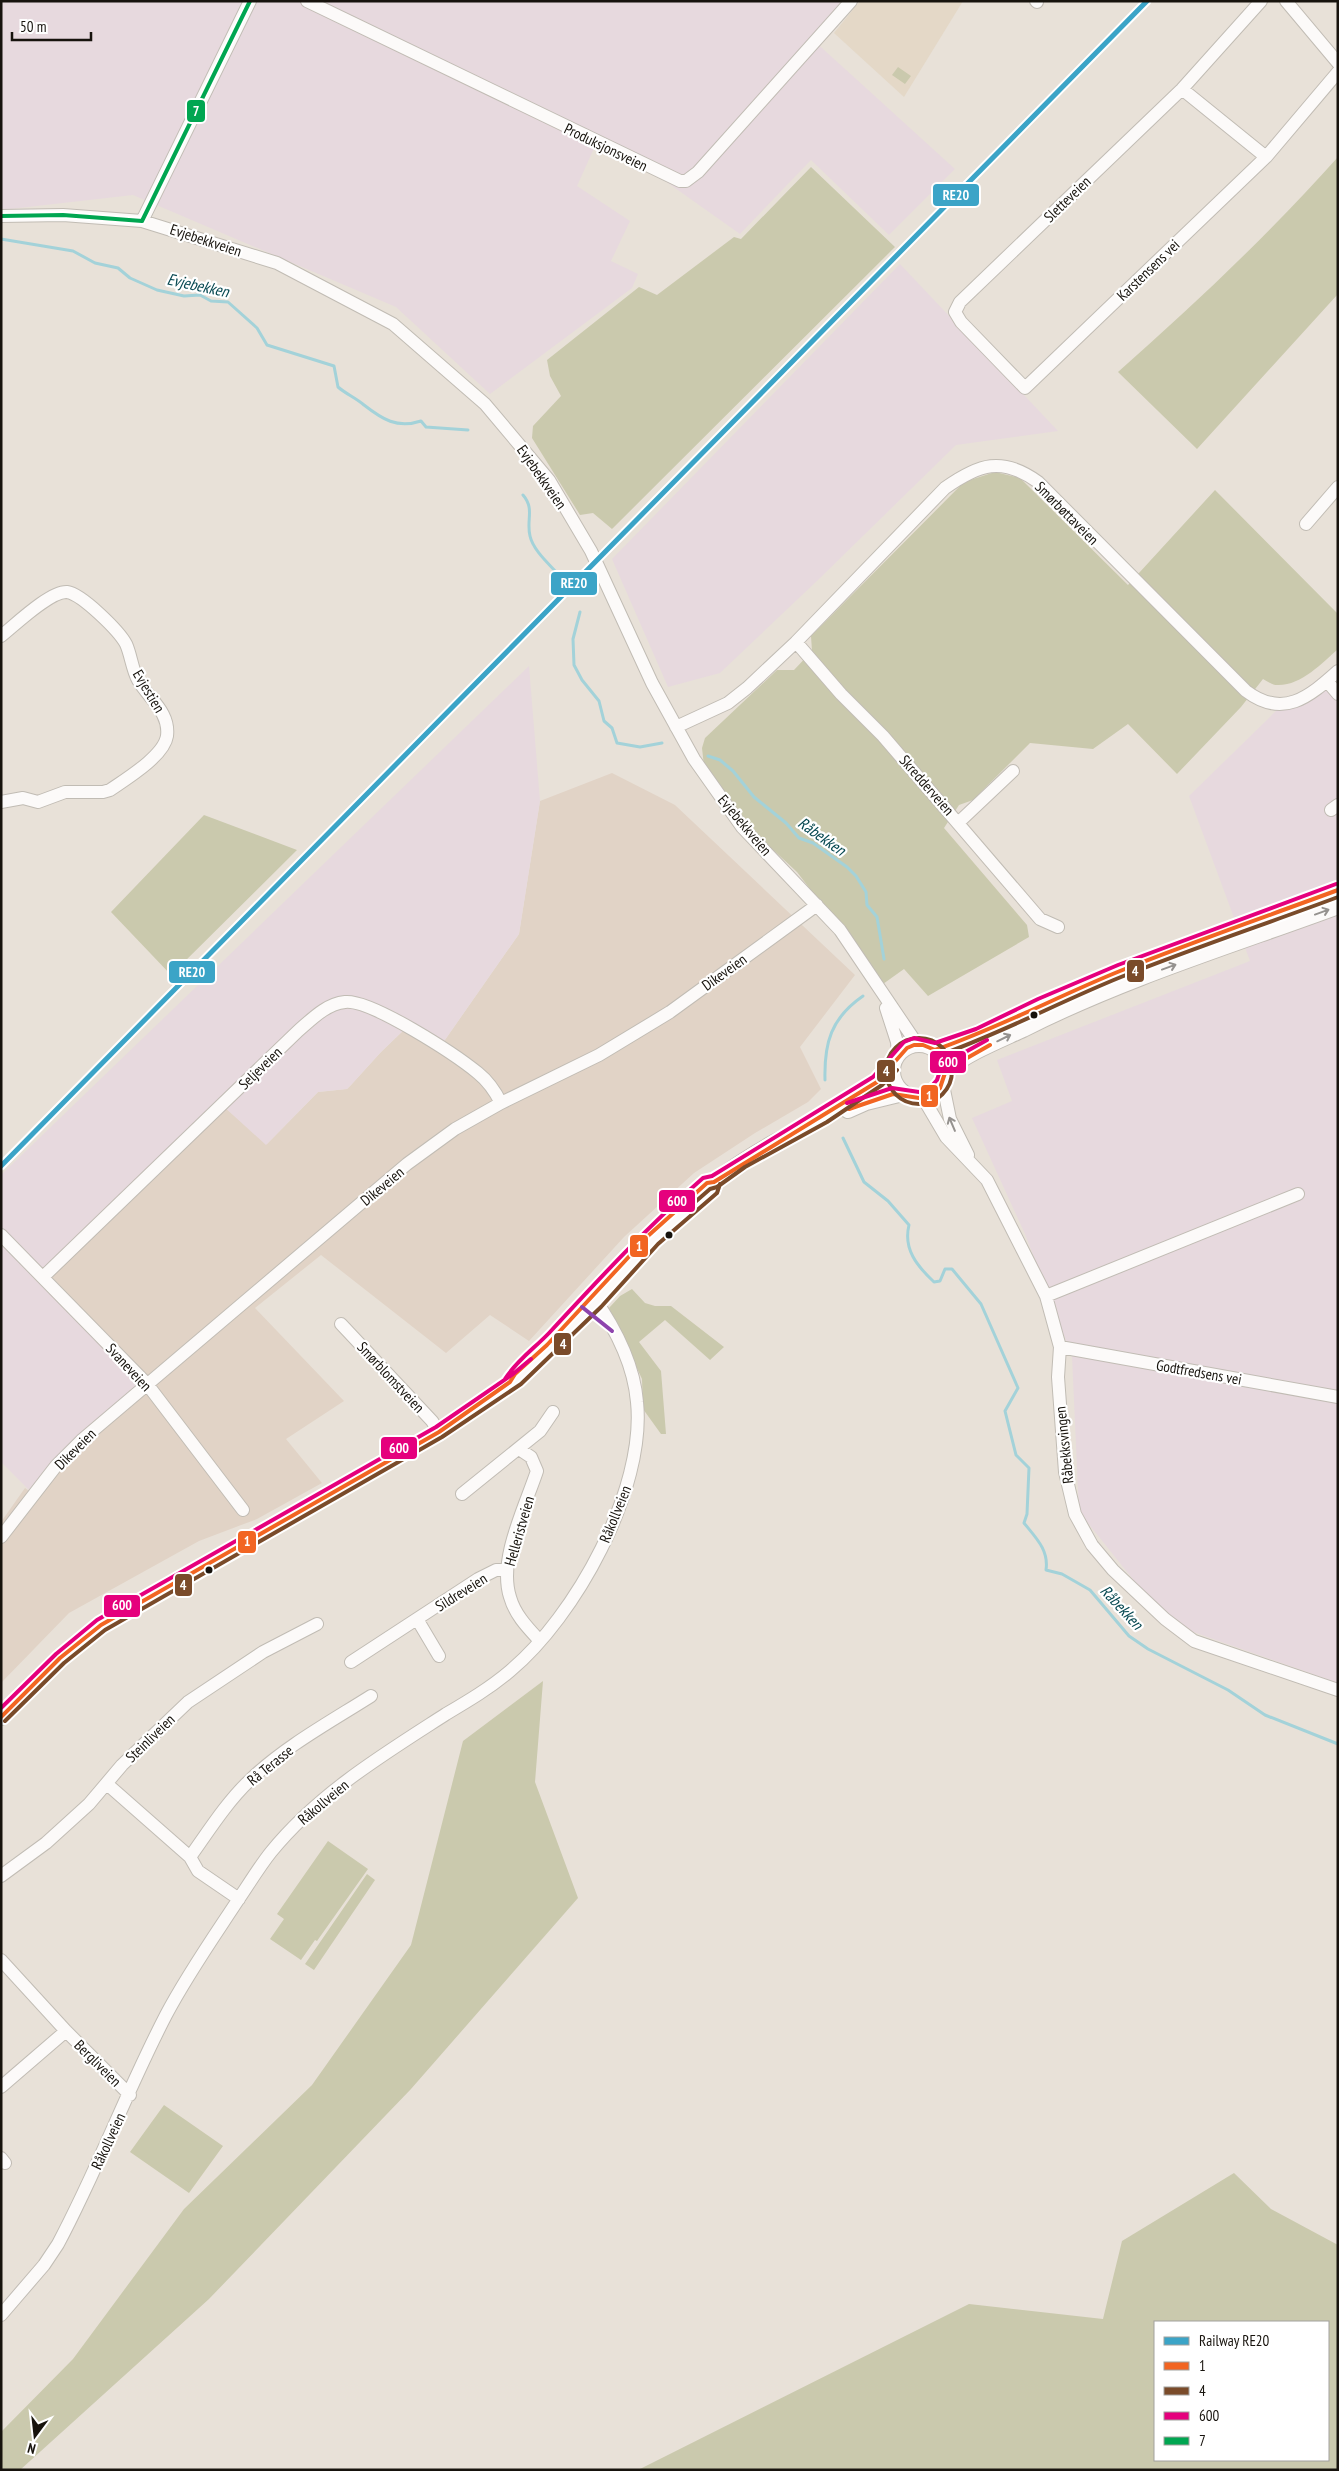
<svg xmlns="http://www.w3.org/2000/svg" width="1339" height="2471" viewBox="0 0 1339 2471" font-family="'PT Sans Narrow',sans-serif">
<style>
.commercial{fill:#e1d3c6}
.industrial{fill:#e7d9de}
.built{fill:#e4d8c7}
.green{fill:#cac9ad;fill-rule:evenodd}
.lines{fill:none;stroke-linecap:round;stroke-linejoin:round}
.stream{stroke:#a3d2d9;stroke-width:3}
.minor-casing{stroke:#c1bcb4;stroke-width:14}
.major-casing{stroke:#c1bcb4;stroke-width:18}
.minor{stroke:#fcfaf9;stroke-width:12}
.major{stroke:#fcfaf9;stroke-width:16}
.bus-1-casing{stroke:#fff;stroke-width:8}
.bus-2-casing{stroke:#fff;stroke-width:8}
.bus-3-casing{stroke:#fff;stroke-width:8}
.bus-4-casing{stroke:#fff;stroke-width:8}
.bus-5-casing{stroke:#fff;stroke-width:8}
.bus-1{stroke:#f26522;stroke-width:4}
.bus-2{stroke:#7a4b2a;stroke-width:4}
.bus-3{stroke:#e5007d;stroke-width:4}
.bus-4{stroke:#00a651;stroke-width:4}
.bus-5{stroke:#8e44ad;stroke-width:4}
.rail-1-casing{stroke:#fff;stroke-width:9}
.rail-1{stroke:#3ba4c7;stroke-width:5}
.oneway{stroke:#95928f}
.bus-dot{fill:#17130d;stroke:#fff;stroke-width:2}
.labels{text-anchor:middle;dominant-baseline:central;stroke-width:4.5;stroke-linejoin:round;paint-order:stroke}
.street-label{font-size:15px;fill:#17130d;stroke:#fff}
.water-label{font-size:16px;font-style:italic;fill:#064851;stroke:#fff}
.line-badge{stroke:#fff;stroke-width:2}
.badge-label{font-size:14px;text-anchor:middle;font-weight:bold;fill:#fff}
</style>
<rect width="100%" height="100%" fill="#e8e1d8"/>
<!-- commercial -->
<path class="commercial" d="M612 773 675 805 855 975 800 1047 821 1089 808 1102 755 1133 694 1173 624 1237 529 1341 490 1315 446 1353 321 1255 255 1308 344 1401 286 1439 322 1483 257 1519 199 1541 69 1613 1 1683V1522L25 1488 34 1495 43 1277 221 1104 267 1144 318 1092 347 1089 351 1085 381 1052 407 1027 440 1047 519 934 540 801Z"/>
<!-- industrial -->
<path class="industrial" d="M1 1H843L811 38 955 169 889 235 811 160 740 234 600 135 577 186 630 221 611 261 638 274 632 288 490 394 396 307 133 195 1 210Z
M900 264 1058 431 956 445 819 579 720 673 668 687 612 559Z
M1338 664V1683L1168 1623 1079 1512 1072 1356 1025 1234 972 1118 1012 1101 997 1060 1250 961 1189 796 1276 711Z
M529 666 540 801 519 934 440 1047 407 1027 381 1052 351 1085 347 1089 318 1092 266 1145 222 1105 44 1277 147 1384 34 1495 1 1462V1175Z"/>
<!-- built -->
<path class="built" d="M860 1H963L904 97 834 33Z"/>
<!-- green -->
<path class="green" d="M898 67 911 76 905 84 892 75Z
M1338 157V294L1197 449 1118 372C1195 304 1270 233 1338 157Z
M811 167 895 247 612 529 593 513 580 515 532 438 533 426 561 396 550 376 547 360 639 287 657 295 734 237 741 239Z
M995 472 1020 478 1128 585 1215 490 1338 614V649C1322 663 1301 686 1277 685 1272 685 1267 681 1263 679L1241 707 1177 774 1128 724 1093 749 1030 743 973 800 959 805 944 828 1027 925 1029 937 928 996 904 969 883 984 797 872 742 821 704 766 702 748 705 738 777 670H794L812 651 811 636 964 482Z
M204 815 297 850 171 975 111 912Z
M632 1289 645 1303 655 1306H671L724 1347 710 1360 665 1320 639 1342 661 1371 666 1434H661L643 1409 642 1379 609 1308 620 1296Z
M543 1681 535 1782 578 1898 411 2089 209 2299 20 2470H1V2432L73 2359 184 2209 312 2085 411 1945 463 1741Z
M328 1841 368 1869 317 1941 315 1940 301 1960 270 1939 284 1919 277 1914Z
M367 1874 375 1880 314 1970 305 1964Z
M164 2105 223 2146 189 2193 130 2152Z
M1234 2173 1271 2209 1338 2245V2470H638L969 2304 1103 2319 1122 2241ZM1155 2322H1328V2460H1155Z"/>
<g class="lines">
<!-- stream -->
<path class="stream" d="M1 239 73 251 95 263 118 268 130 278 157 290 184 296 200 295 211 301 228 302 257 328 267 345 334 366 338 387C346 394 356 398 364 405 382 419 397 429 421 421L426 427 468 430
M523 495C535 509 526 520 530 536 533 550 549 564 558 574
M580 612 573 639 574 665 582 680 599 701 604 721 612 728 617 743 640 747 662 743
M708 756 720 760 733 771 754 797 786 823 799 838 813 843 847 867 856 876 866 892 867 905 877 917 884 959
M825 1080C824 1043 831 1018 863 996
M843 1138 864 1182 888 1201 909 1225C903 1249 917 1266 934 1282L940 1281 945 1269H952L981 1304 1018 1388 1005 1411 1016 1455 1029 1468 1027 1514 1024 1523C1036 1538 1049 1550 1046 1570L1062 1574 1090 1590 1129 1636 1148 1649 1228 1690 1265 1715 1338 1744"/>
<!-- minor casing -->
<g class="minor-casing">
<path id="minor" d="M307 1 680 181H686L698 172 851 1
M1036 1 1037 2
M1261 1 1182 89 960 302 955 312 961 322 1025 388 1266 157 1338 72
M1286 1 1338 63
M1182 89 1266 157
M1 216 63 215 142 221 277 263 393 324 485 404 549 480 591 551 652 683 694 759 742 827 840 930 917 1044
M142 221 250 1
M1306 524 1338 487
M1 636C15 625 50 591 67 592 82 594 119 631 126 644 131 655 132 669 138 680 149 699 170 712 167 736 164 756 126 779 110 790L103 792H65L38 802 23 798 1 802
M796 642 841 694 883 736 1040 919 1058 927
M1327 681 1338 694
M676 727 728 703 747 688 796 642 945 488C979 464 1002 456 1038 482L1246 691C1283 719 1309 697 1338 671
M1331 810 1338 805
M959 822 1013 771
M886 1008 897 1042 898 1054
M943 1085 950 1119 968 1155
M923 1098 946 1137 987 1180 1046 1296 1060 1347 1058 1377 1065 1472 1075 1514 1092 1545 1113 1570 1165 1619 1194 1641 1338 1690
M1 1235 147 1384 243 1510
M43 1277 298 1031C312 1019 326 1004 345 1002 371 999 456 1055 478 1073 488 1081 495 1091 501 1103
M1046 1296 1298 1194
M341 1324 432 1421 439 1432
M1060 1347 1338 1397
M519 1449 531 1457 537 1471C525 1507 498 1560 510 1597 515 1615 528 1628 540 1641
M462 1494 540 1431 553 1412
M1 1537 56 1466 83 1439 407 1164 455 1129 501 1103 599 1055 670 1012 817 905
M417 1619 439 1656
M351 1662 478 1579 496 1570H507
M107 1784 190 1857 198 1871 239 1899
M190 1857C208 1832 226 1803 249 1781 284 1747 330 1722 371 1696
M1 1876 46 1843 89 1804 122 1765 188 1702 263 1652 317 1624
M1 1960 66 2031 130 2095
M1 2087 66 2031
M1 2158 5 2163
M1 2315 44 2265 58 2244C98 2169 127 2090 166 2015 187 1975 213 1938 238 1900 249 1884 259 1867 271 1852 319 1793 384 1754 446 1714 468 1701 490 1688 510 1671 575 1617 646 1489 637 1402 634 1365 614 1326 592 1295"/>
</g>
<!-- major casing -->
<g class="major-casing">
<path id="major" d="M892 1071a27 27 0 1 1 54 0a27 27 0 1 1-54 0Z
M935 1050 978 1035 1040 1005 1120 971 1338 890
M946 1070C969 1052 997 1041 1023 1029 1124 978 1232 945 1338 906
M848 1110 866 1102 903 1093
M705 1185 714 1182C734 1167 754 1154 776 1142 816 1120 861 1100 892 1066
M1 1717 60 1658 101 1625 439 1432 517 1379 597 1302 654 1240 712 1189 714 1182"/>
</g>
<!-- minor -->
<use href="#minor" class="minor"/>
<!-- major -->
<use href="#major" class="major"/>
<!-- bus-1 casing -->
<g class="bus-1-casing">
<path id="bus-1" d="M849 1109 893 1094 919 1098 931 1096 940 1088 946 1070 990 1045
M1 1717 60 1658 101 1625 439 1432 510 1382 515 1374 547 1345 649 1235 707 1183 714 1182 877 1082 907 1048 914 1045H923L935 1050C999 1028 1058 996 1120 971 1192 942 1265 917 1338 890"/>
</g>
<!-- bus-2 casing -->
<g class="bus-2-casing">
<path id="bus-2" d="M886 1071a33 33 0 1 1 66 0a33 33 0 1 1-66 0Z
M937 1056C1000 1034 1059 1002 1121 977 1193 948 1266 924 1338 897
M694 1203 710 1189 717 1187 745 1167 827 1122 882 1085 897 1070
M5 1721 64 1663 105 1630 442 1437 521 1384 601 1307 658 1244 717 1193 720 1184"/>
</g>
<!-- bus-3 casing -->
<g class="bus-3-casing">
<path id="bus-3" d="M847 1103 892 1088 919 1092 928 1090 937 1080 942 1065 987 1040
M505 1379C517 1360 535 1348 550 1332 599 1279 648 1226 703 1178L712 1176 873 1077 904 1042 914 1038 935 1043 976 1029 1038 999 1118 965 1336 884
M1 1708 56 1654 97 1620 436 1427 513 1374 531 1359"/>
</g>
<!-- bus-4 casing -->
<g class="bus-4-casing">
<path id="bus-4" d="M1 216 63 215 142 221
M142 221 250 1"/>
</g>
<!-- bus-5 casing -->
<g class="bus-5-casing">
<path id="bus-5" d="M582 1307 612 1331"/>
</g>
<!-- bus-1 -->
<use href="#bus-1" class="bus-1"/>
<!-- bus-2 -->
<use href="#bus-2" class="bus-2"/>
<!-- bus-3 -->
<use href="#bus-3" class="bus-3"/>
<!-- bus-4 -->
<use href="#bus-4" class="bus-4"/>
<!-- bus-5 -->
<use href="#bus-5" class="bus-5"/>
<!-- rail-1 casing -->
<g class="rail-1-casing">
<path id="rail-1" d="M1 1166 1147 1"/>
</g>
<!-- rail-1 -->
<use href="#rail-1" class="rail-1"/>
</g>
<!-- one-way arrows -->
<defs><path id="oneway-shaft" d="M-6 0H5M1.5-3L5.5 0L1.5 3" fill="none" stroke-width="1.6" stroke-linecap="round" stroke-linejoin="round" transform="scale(1.25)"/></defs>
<g class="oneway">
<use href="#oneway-shaft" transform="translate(1322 912) rotate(-20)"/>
<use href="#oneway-shaft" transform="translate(1169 967) rotate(-20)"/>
<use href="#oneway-shaft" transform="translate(1004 1038) rotate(-26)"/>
<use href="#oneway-shaft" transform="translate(952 1124) rotate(-113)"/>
</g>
<!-- markers -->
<g class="bus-dot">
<circle cx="1034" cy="1015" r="4.5"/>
<circle cx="669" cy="1235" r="4.5"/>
<circle cx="209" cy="1570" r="4.5"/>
</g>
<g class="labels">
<!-- street labels -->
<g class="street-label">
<text transform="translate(606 147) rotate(26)">Produksjonsveien</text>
<text transform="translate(1067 199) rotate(-44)">Sletteveien</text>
<text transform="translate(206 240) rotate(18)">Evjebekkveien</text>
<text transform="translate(1148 270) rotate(-44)">Karstensens vei</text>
<text transform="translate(542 477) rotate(55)">Evjebekkveien</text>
<text transform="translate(1067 513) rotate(45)">Smørbøttaveien</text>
<text transform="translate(149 691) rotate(59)">Evjestien</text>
<text transform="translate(927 785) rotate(49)">Skredderveien</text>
<text transform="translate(745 825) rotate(50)">Evjebekkveien</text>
<text transform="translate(724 972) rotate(-36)">Dikeveien</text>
<text transform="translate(260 1068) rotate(-44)">Seljeveien</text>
<text transform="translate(382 1186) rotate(-40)">Dikeveien</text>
<text transform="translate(129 1367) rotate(47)">Svaneveien</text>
<text transform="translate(1199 1372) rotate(10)">Godtfredsens vei</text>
<text transform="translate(391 1377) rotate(47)">Smørblomstveien</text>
<text transform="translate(1064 1445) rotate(-96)">Råbekksvingen</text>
<text transform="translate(75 1449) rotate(-45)">Dikeveien</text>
<text transform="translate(615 1514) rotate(-68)">Råkollveien</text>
<text transform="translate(519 1531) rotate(-74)">Helleristveien</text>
<text transform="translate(461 1592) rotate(-32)">Sildreveien</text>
<text transform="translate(150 1738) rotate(-44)">Steinliveien</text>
<text transform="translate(270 1765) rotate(-39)">Rå Terasse</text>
<text transform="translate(323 1802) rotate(-40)">Råkollveien</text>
<text transform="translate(98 2063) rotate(45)">Bergliveien</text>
<text transform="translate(108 2141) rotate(-65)">Råkollveien</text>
</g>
<!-- water labels -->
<g class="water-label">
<text transform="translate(198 285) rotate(12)">Evjebekken</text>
<text transform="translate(822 836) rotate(35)">Råbekken</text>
<text transform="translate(1122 1607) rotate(47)">Råbekken</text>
</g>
</g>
<g class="line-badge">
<rect x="186" y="99" width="20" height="24" rx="5" fill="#00a651"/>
<rect x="932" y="183" width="48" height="24" rx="5" fill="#3ba4c7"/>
<rect x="550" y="571" width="48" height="25" rx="5" fill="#3ba4c7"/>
<rect x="1126" y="959" width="19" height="24" rx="5" fill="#7a4b2a"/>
<rect x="168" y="960" width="48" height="24" rx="5" fill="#3ba4c7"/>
<rect x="929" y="1050" width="38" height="24" rx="5" fill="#e5007d"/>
<rect x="876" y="1059" width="20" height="24" rx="5" fill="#7a4b2a"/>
<rect x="920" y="1084" width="19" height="24" rx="5" fill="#f26522"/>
<rect x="658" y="1189" width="38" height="24" rx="5" fill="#e5007d"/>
<rect x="629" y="1234" width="20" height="24" rx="5" fill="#f26522"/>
<rect x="553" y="1332" width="19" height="24" rx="5" fill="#7a4b2a"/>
<rect x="380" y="1436" width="38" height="24" rx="5" fill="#e5007d"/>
<rect x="237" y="1530" width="20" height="24" rx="5" fill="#f26522"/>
<rect x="174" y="1573" width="19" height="24" rx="5" fill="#7a4b2a"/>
<rect x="103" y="1594" width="38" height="24" rx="5" fill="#e5007d"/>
</g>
<g class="badge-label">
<text x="196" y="116">7</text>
<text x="956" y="200">RE20</text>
<text x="574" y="588">RE20</text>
<text x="1135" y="976">4</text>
<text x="192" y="977">RE20</text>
<text x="948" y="1067">600</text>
<text x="886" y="1076">4</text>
<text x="929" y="1101">1</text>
<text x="677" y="1206">600</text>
<text x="639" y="1251">1</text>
<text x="563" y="1349">4</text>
<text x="399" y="1453">600</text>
<text x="247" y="1546">1</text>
<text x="183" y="1590">4</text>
<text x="122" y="1610">600</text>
</g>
<!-- border -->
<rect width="1339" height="2471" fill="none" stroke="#17130d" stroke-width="5"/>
<!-- legend -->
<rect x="1154" y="2321" width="175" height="140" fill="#ffffff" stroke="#a2a19e"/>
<rect x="1164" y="2337" width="25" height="8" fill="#3ba4c7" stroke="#a2a19e"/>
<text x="1199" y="2346" font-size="15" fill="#17130d">Railway RE20</text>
<rect x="1164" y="2362" width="25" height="8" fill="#f26522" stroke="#a2a19e"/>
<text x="1199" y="2371" font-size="15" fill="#17130d">1</text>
<rect x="1164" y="2387" width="25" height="8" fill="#7a4b2a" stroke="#a2a19e"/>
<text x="1199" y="2396" font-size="15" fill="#17130d">4</text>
<rect x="1164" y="2412" width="25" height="8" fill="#e5007d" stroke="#a2a19e"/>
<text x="1199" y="2421" font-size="15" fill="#17130d">600</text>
<rect x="1164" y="2437" width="25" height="8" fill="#00a651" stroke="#a2a19e"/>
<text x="1199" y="2446" font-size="15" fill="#17130d">7</text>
<!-- north arrow -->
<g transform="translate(35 2436) rotate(195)" stroke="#ffffff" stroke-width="4" paint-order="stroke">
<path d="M0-4L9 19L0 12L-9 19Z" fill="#17130d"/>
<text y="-8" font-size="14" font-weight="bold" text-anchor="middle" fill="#17130d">N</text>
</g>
<!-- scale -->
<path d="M12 32v8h79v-8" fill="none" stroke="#17130d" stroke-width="2.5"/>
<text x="20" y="32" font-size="15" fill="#17130d" stroke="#ffffff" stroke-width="4" paint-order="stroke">50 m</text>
</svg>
